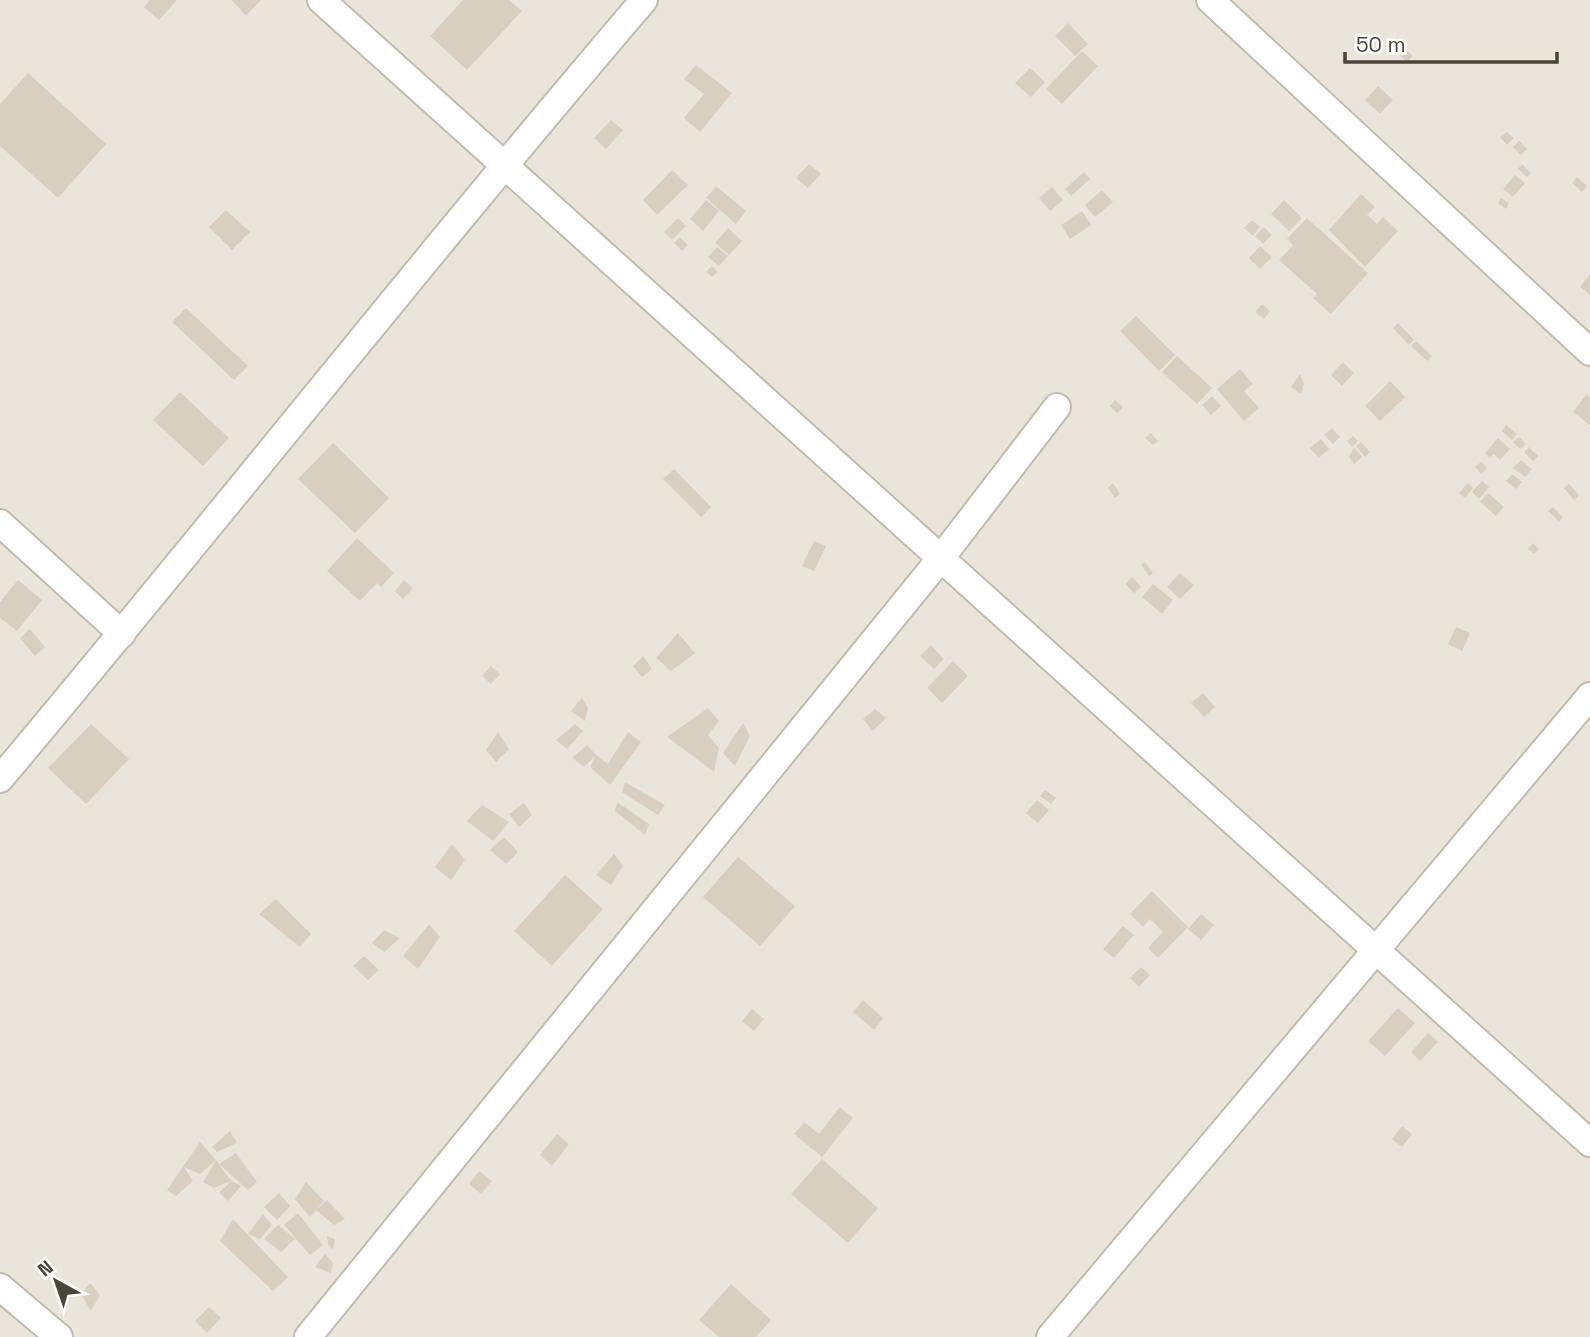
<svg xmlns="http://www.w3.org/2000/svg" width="1590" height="1337" viewBox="0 0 1590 1337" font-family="'Space Grotesk',sans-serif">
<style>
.residential{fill:#eae5da}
.building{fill:#d8cfc1}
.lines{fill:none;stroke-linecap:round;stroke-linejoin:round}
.street-casing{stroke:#c2bbae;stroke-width:30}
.street{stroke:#fff;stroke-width:26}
</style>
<rect width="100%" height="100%" fill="#f6f3ec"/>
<!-- residential -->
<path class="residential" d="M0 0H1590V1337H0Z"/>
<!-- building -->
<path class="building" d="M150 0H177L159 20 144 7Z
M232 0H261L246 16Z
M463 0H509L522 11 467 70 430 36Z
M1068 23 1088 44 1075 56 1055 36Z
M1407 50 1413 56 1406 62 1401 56Z
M1082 51 1098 66 1062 104 1046 89Z
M696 65 732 93 700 132 684 118 704 94 684 79Z
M1030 68 1045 82 1031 97 1015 83Z
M28 73 106 144 58 198 0 146V104Z
M1378 86 1393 100 1380 114 1365 100Z
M611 120 623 130 606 149 594 138Z
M1507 132 1514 138 1507 145 1500 137Z
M1519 141 1527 149 1521 155 1513 147Z
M809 164 821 174 808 188 796 178Z
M1522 164 1531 173 1527 177 1518 169Z
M672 170 688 185 657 215 643 200Z
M1084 172 1090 179 1071 196 1065 189Z
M1515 175 1525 183 1513 197 1503 189Z
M1577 177 1587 186 1582 192 1572 183Z
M716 186 746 211 736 224 706 198Z
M1052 187 1063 200 1050 211 1039 198Z
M1102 190 1113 202 1095 217 1085 205Z
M1361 194 1375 207 1367 215 1377 224 1383 217 1398 231 1365 267 1329 230Z
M1501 198 1509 203 1506 209 1498 203Z
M706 200 719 211 703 231 690 219Z
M1284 200 1302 218 1289 231 1271 214Z
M226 210 250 232 232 250 209 227Z
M1082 211 1091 225 1070 239 1061 225Z
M678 218 686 226 672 240 664 232Z
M1307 218 1368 273 1331 314 1313 298 1317 294 1279 260 1293 245 1287 239Z
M1252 220 1260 227 1253 236 1244 228Z
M1264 227 1272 235 1263 244 1255 236Z
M728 228 742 241 729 255 715 243Z
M680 237 688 245 682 251 674 243Z
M1260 246 1272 257 1260 269 1249 258Z
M717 247 728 256 719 266 708 257Z
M712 266 718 272 712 277 706 272Z
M1590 274V295L1580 287Z
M1262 304 1270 311 1264 319 1255 312Z
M186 308 248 366 234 380 172 322Z
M1136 316 1175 355 1159 371 1120 331Z
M1398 323 1414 340 1409 345 1393 328Z
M1416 341 1432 356 1427 361 1411 346Z
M1177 356 1212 388 1197 404 1162 372Z
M1343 362 1354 373 1342 386 1331 375Z
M1240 369 1253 384 1244 391 1259 408 1244 421 1217 389Z
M1300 374 1304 384 1301 394 1291 387Z
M1390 381 1405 397 1380 421 1365 406Z
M180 392 229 438 203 466 153 420Z
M1586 395 1590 397V425L1573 412Z
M1212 396 1221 406 1211 415 1202 405Z
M1115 400 1123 407 1117 413 1110 406Z
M1506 425 1517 434 1512 440 1502 431Z
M1332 428 1340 437 1333 444 1324 435Z
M1151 433 1158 441 1153 445 1145 438Z
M1353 436 1358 441 1352 447 1347 441Z
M1519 437 1526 444 1520 449 1513 442Z
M1498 438 1510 449 1500 460 1494 454 1490 457 1485 453Z
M1321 439 1329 449 1319 458 1310 448Z
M1361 442 1370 452 1365 457 1356 446Z
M333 443 389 498 355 533 298 479Z
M1354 447 1362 457 1354 464 1349 457Z
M1529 447 1538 456 1533 461 1524 452Z
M1521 460 1532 469 1525 477 1513 468Z
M1481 462 1487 468 1481 474 1475 467Z
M674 469 711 507 701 517 663 479Z
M1512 474 1522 482 1516 489 1506 481Z
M1482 481 1489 487 1479 499 1472 492Z
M1113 483 1120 494 1115 498 1108 488Z
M1468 483 1473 488 1465 498 1459 493Z
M1569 484 1579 495 1574 500 1564 488Z
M1488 493 1504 507 1496 516 1480 502Z
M1553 507 1563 517 1559 522 1548 511Z
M357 538 394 573 381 587 377 583 360 601 327 571Z
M814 541 826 546 814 571 802 566Z
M1533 543 1539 549 1534 554 1528 549Z
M1145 562 1153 573 1149 576 1141 565Z
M1180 573 1194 585 1180 599 1167 587Z
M1132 577 1141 587 1134 593 1125 584Z
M18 580 42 600 17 631 0 618V602Z
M404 580 413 588 403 599 395 591Z
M1153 584 1173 600 1162 614 1142 597Z
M1456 627 1470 633 1462 651 1448 644Z
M30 629 45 647 35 656 20 638Z
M678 633 695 653 671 671 656 658Z
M931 645 944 659 934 669 920 656Z
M643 656 652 669 642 677 633 666Z
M953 661 968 676 942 703 927 688Z
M491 666 500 674 491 684 482 676Z
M1203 693 1215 707 1204 717 1191 703Z
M582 698 588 708 585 721 571 711Z
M708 708 719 721 708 735 719 748 714 772 667 737Z
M875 709 886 718 873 731 863 719Z
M743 723 750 736 735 766 723 753Z
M91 724 129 759 86 804 48 768Z
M575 724 583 731 567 749 556 740Z
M498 732 509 749 496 762 486 750Z
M628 732 641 742 610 785 590 767 596 755 608 764Z
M587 745 596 755 584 767 572 758Z
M625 782 665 805 658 815 622 792Z
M1045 790 1056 798 1051 804 1040 796Z
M1037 800 1049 810 1038 823 1026 813Z
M617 802 649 824 645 835 615 811Z
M524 803 532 815 519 827 509 814Z
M482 805 509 822 493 841 467 821Z
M504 837 518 852 506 864 490 850Z
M452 844 465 860 451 880 435 867Z
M614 854 623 866 611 885 596 875Z
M738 857 795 906 760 946 703 897Z
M565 875 603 909 552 966 514 931Z
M1152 891 1188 927 1158 958 1148 948 1163 932 1150 919 1143 927 1130 914Z
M276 899 311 934 300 947 259 914Z
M1201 914 1214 925 1201 940 1188 929Z
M429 924 440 937 418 969 403 956Z
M1123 926 1134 935 1114 958 1103 949Z
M384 930 400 938 384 952 372 943Z
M364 956 379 970 368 980 353 966Z
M1141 967 1150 975 1139 987 1130 978Z
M863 1000 883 1018 874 1030 853 1012Z
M1398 1008 1415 1023 1385 1056 1368 1041Z
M752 1009 764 1019 754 1031 742 1021Z
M1428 1033 1438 1042 1420 1061 1411 1052Z
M840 1107 853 1118 822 1157 794 1134 804 1122 819 1134Z
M1402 1126 1412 1134 1402 1147 1392 1139Z
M230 1131 237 1143 217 1152 212 1147Z
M557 1134 569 1144 552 1166 540 1155Z
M200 1142 216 1160 200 1174 184 1167 193 1181 176 1196 167 1190Z
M236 1153 257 1182 248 1190 219 1164Z
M822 1159 878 1208 848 1243 791 1194Z
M216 1160 231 1181 214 1188 203 1182Z
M479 1171 492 1181 481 1194 469 1184Z
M231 1181 241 1186 228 1201 219 1193Z
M306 1182 324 1201 310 1217 295 1199Z
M279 1193 290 1206 277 1220 264 1207Z
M327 1200 345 1219 334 1225 316 1210Z
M298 1213 323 1245 310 1255 284 1225Z
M263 1214 272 1225 260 1239 248 1234Z
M233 1219 288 1277 273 1291 220 1241Z
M278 1225 295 1239 281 1252 264 1239Z
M327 1236 335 1239 333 1250 328 1244Z
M325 1254 333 1263 331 1273 315 1267Z
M90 1283 100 1295 91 1311 81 1294Z
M731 1284 771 1320 756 1337H719L699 1320Z
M209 1307 221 1318 207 1333 195 1321Z"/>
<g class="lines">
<!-- street casing -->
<g class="street-casing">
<path id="street" d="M321 0 1590 1143
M1210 0 1590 352
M0 523 122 634
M0 779C217 521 425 256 644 0
M0 1287 59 1337
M308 1337 941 558 1057 407
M1050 1337 1590 696"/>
</g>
<!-- street -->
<use href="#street" class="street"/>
</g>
<!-- north arrow -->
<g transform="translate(56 1281) rotate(320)" stroke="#ffffff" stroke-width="5" paint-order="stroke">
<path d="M0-5L12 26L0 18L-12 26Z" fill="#4b4439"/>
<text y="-10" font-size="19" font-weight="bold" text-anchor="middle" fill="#4b4439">N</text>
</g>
<!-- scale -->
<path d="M1345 52v10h212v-10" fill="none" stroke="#4b4439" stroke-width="3.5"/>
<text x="1356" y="52" font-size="21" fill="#4b4439" stroke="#ffffff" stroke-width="5" paint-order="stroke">50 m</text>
</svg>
